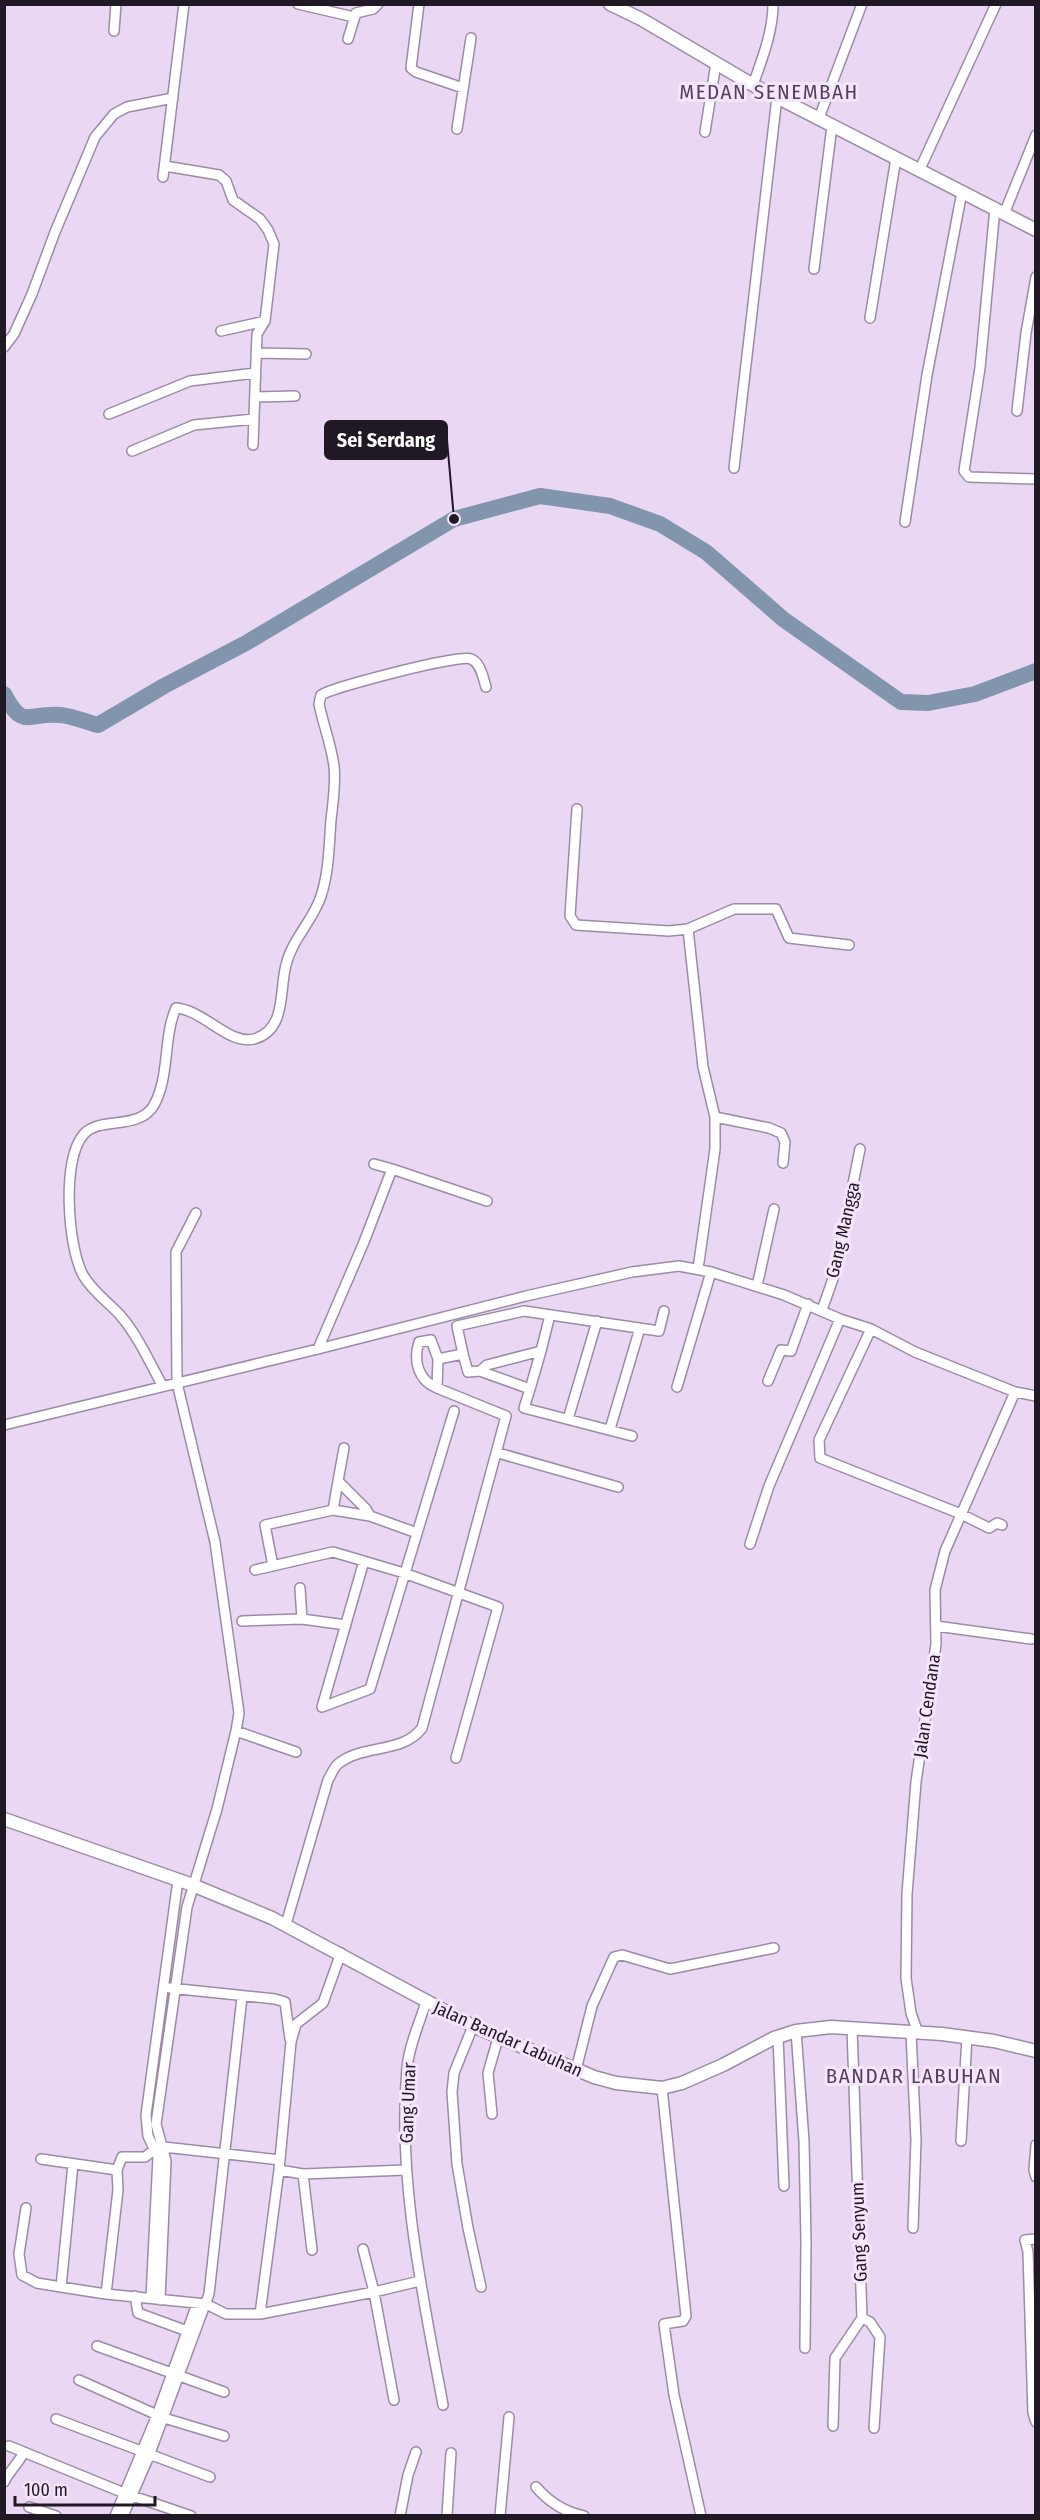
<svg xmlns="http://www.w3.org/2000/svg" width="1040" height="2520" viewBox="0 0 1040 2520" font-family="'Fira Sans Condensed',sans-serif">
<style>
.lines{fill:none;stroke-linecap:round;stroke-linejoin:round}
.river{stroke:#8195ac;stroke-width:16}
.minor-casing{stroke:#9c8ba6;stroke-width:12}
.major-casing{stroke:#9c8ba6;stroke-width:15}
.minor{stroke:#fff;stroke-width:9}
.major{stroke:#fff;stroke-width:12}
.labels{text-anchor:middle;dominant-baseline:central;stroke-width:6;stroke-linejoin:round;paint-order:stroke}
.street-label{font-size:18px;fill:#201924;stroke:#f5e6fe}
.quarter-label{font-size:21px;letter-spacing:1.5px;fill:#52425a;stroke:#f5e6fe}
.leader{fill:none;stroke:#201924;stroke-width:2}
.callout-dot{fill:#201924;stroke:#f5e6fe;stroke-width:2}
.callout{fill:#201924;stroke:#201924;stroke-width:2}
.callout-label{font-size:20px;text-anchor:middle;font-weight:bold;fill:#fff}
</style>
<rect width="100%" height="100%" fill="#ead7f4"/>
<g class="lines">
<!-- river -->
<path class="river" d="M4 694C23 731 29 712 60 715 73 716 86 722 98 725L164 686 246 643 454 519 540 496 610 506 660 524 706 552 783 619 901 702 928 703 975 694 1036 671"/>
<!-- minor casing -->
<g class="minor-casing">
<path id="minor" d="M298 4 354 17
M419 4 411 68 416 72 463 88
M114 31 116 4
M348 39 356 13 373 9 378 4
M753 85C762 59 773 32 773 4
M819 118 862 4
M457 129 471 38
M705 132 716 63
M165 166 219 175 226 181 233 200 260 219 268 230 274 244 265 321 257 334 253 445
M919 171 996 4
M163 177 184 4
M995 208 980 368 964 471 969 477 1036 479
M1004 214 1036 135
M814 269 832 126
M870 318 896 158
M221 331 265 321
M4 347 14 334 32 294 55 232 95 137 114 114 127 107 173 98
M256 353 306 354
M255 397 295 396
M1017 411 1026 333 1036 277
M109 414 190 381 255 373
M132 451 194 425 254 419
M734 468 777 97
M905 522 927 375 962 192
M577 809 570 916 576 925 669 931 688 929 734 909H776L789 938 849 945
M688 929 703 1067 715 1117V1149L698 1269
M715 1117 769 1128 781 1133 785 1142 783 1163
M374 1164 392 1169
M757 1286 774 1209
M822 1310 835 1273 860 1149
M871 1329 819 1440 820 1458 961 1514 989 1528 997 1523 1002 1525
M318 1349 364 1242 392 1169 487 1201
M463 1354 468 1372 480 1371 487 1365 541 1351 550 1315
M438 1359 463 1354 457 1326 524 1311 659 1331 664 1311
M480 1371 530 1389 541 1351
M768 1381 781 1350 791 1351 808 1304
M162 1385C149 1361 138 1336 120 1315 108 1302 92 1291 83 1275 68 1248 61 1158 84 1134 100 1116 139 1131 154 1105 170 1076 163 1037 176 1008 204 1010 228 1045 254 1039 287 1030 279 990 286 965 292 939 313 921 321 896 329 872 329 845 331 820 333 802 336 783 334 766 331 744 323 724 319 704L321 695C334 687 459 654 471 659 481 663 483 678 486 687
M677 1387 711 1272
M530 1389 524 1408 632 1436
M568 1419 597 1321
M4 1425 318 1349 526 1296 632 1272 679 1266 711 1272 784 1295 840 1319 871 1329 915 1352 1015 1392 1036 1396
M610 1429 640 1328
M344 1448 338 1481 366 1509 370 1516
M498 1453 618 1487
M333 1510 338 1481
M750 1544 769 1486 840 1319
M273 1566 265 1525 333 1510 370 1516 417 1533
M255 1570 333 1552 404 1573 498 1607 456 1758
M300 1588 302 1619
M242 1621 302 1619 346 1625
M936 1626 1031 1639
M322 1707 370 1689 454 1411
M322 1707 364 1561
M236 1731 296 1752
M286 1924 328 1780C331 1775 334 1767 338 1764 362 1744 403 1754 422 1728L506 1416 437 1388C418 1380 413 1361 419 1342L431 1340 438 1359 437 1388
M170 1988 275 1999 285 2002 290 2039
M426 2002C419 2024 409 2046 407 2068 397 2179 423 2296 443 2405
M473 2026 454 2073 452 2092 457 2164 468 2228 481 2287
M796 2031 804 2141 806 2241 805 2348
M911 2033 916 2140 913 2228
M918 2033 911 2013 906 1978 907 1894 916 1782 936 1644 935 1590 945 1551 1015 1392
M778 2036 784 2186
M576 2070 592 2006 614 1957 622 1955 670 1969 774 1948
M662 2088 686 2316 683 2321 664 2324 674 2395 701 2516
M492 2114 488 2073 498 2038
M961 2141 967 2037
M1036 2145 1034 2170 1036 2177
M41 2159 117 2170 118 2190 106 2294 206 2304 226 2314H260L374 2292 420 2281
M73 2164 61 2287 106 2294
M117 2170 122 2157H145L155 2149 164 2147 280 2160
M279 2170 303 2174 312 2250
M303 2174 406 2170
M26 2208 19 2254 22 2275 37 2283 61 2287
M1036 2239 1025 2240 1028 2252 1033 2413 1036 2422
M363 2249 374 2292 394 2400
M135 2296 138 2313 187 2331
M151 2298 158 2157 148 2136 146 2115 178 1880
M160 2300 166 2161 156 2124 187 1907 217 1809 236 1731 239 1713 215 1542 177 1383 176 1252 196 1213
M260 2314 279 2170 291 2042 296 2024 323 2003 341 1953
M862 2318 870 2322 880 2337 874 2428
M97 2346 224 2392
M79 2380 164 2418 224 2436
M56 2419 210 2477
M833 2426 835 2358 862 2318 852 2028
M9 2446 124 2493 191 2516
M4 2482C10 2470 18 2464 24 2452
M536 2487C549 2502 564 2512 584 2516
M29 2507 56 2516
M115 2516 157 2415 197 2304
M123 2516 149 2456 209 2294 242 1997
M400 2516 408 2475 416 2452
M447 2516 451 2453
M500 2516 509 2417"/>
</g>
<!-- major casing -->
<g class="major-casing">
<path id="major" d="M610 4 641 19 753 85 1036 230
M4 1819 190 1884 272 1918 473 2026 594 2077 616 2083 662 2088 682 2083 723 2065 774 2038 796 2031 831 2027 942 2034 994 2041 1036 2051"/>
</g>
<!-- minor -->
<use href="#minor" class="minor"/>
<!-- major -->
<use href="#major" class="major"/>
</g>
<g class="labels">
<!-- street labels -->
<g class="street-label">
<text transform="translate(843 1230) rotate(-77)">Gang Mangga</text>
<text transform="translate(927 1706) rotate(-82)">Jalan Cendana</text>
<text transform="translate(508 2039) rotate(24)">Jalan Bandar Labuhan</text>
<text transform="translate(408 2103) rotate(-88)">Gang Umar</text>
<text transform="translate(859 2232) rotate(-92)">Gang Senyum</text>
</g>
<!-- quarter labels -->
<g class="quarter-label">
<text x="769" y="92">MEDAN SENEMBAH</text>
<text x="914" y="2076">BANDAR LABUHAN</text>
</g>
</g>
<!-- callouts -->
<path class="leader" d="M454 519L447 440"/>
<circle class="callout-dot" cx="454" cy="519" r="6"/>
<rect class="callout" x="325" y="421" width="122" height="38" rx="6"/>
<g class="callout-label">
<text x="386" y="447">Sei Serdang</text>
</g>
<!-- border -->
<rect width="1040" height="2520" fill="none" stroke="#201924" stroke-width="12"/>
<!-- scale -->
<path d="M15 2496v9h140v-9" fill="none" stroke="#201924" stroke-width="3"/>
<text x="24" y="2496" font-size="18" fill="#201924" stroke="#f5e6fe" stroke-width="4.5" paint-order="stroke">100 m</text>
</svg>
